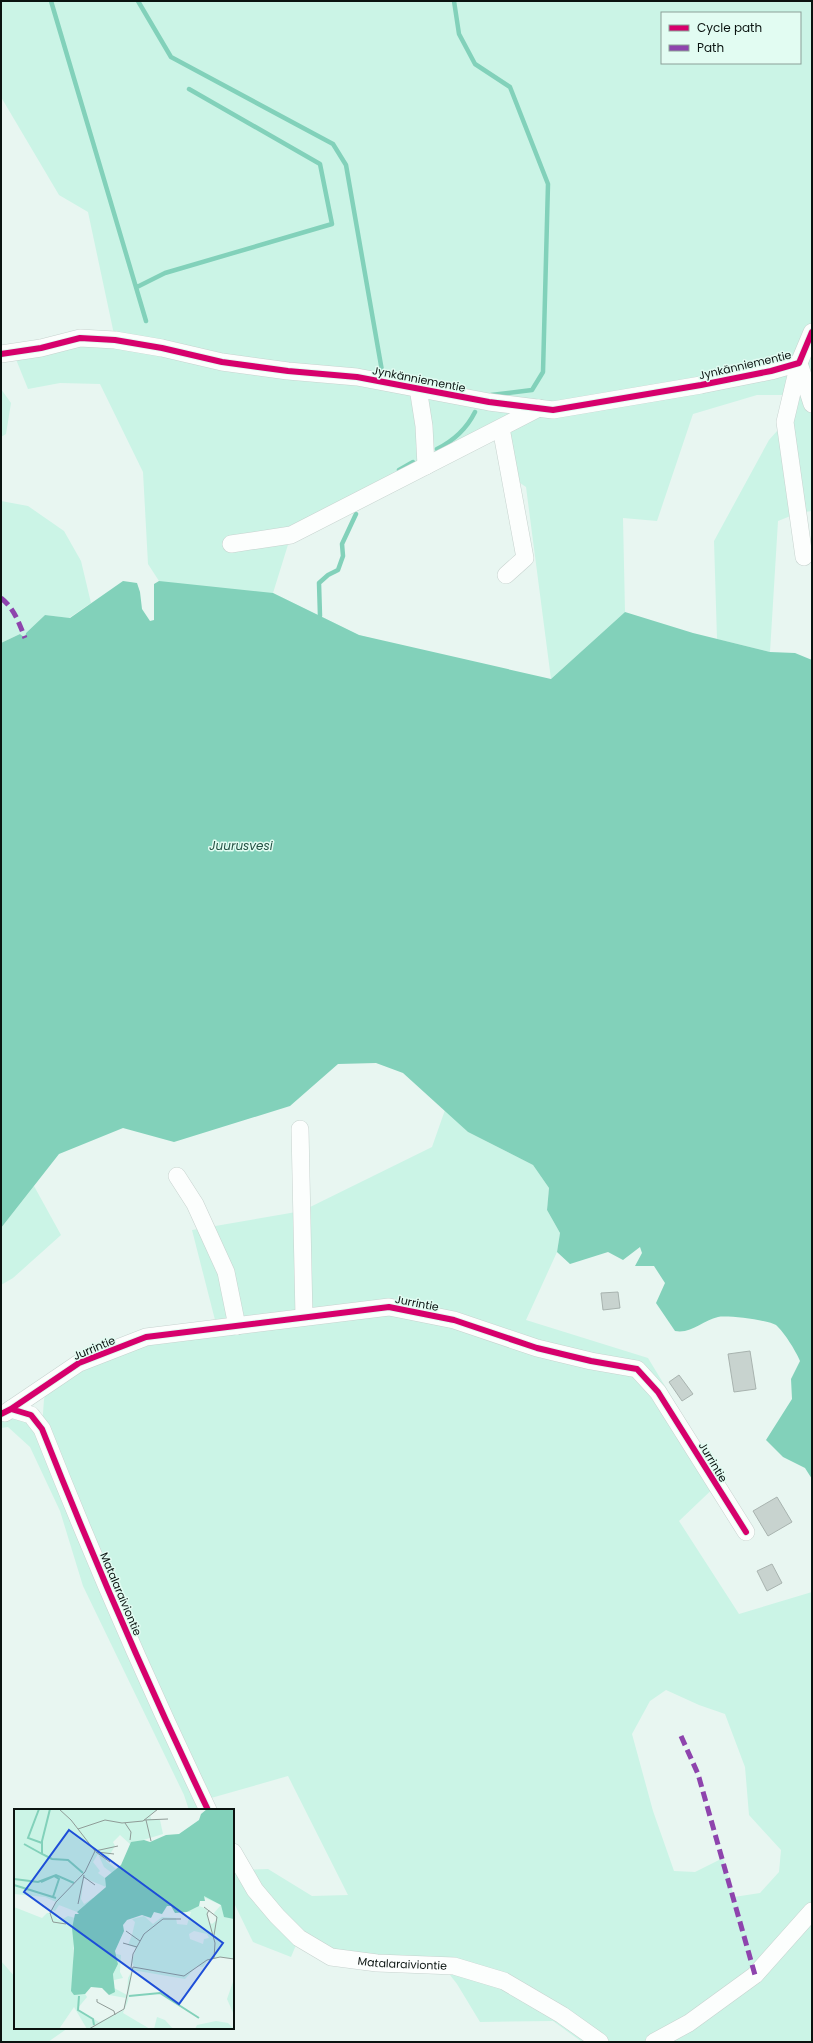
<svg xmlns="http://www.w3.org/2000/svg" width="813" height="2043" viewBox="0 0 813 2043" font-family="Poppins,sans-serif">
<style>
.green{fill:#cbf4e6;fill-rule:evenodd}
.water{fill:#82d1ba}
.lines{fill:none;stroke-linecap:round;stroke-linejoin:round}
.stream{stroke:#82d1ba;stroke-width:4.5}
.building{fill:#c8d3cf;stroke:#a8b3af}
.minor-casing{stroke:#c7d3cf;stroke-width:18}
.minor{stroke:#fcfefd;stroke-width:17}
.quiet{stroke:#8e44ad;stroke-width:5;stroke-dasharray:10 5;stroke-linecap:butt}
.cycleway-casing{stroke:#e2fcf2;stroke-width:8}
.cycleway{stroke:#d6006c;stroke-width:6}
.labels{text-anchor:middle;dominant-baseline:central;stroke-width:3;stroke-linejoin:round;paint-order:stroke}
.street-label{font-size:11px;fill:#0a1310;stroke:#e2fcf2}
.water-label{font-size:12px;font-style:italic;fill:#255345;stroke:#e2fcf2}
.inset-river{fill:none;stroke:#82d1ba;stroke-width:2}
.inset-road{fill:none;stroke:#8f9b97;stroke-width:1}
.view{fill:#1d4ed8;fill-opacity:0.15;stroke:#1d4ed8;stroke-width:2}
.inset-edge{fill:none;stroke:#0a1310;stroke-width:2}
</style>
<rect width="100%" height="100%" fill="#e8f6f1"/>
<!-- green -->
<path class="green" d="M1 1H812V511L798 513 778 521 770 652 717 639 714 541 769 440 785 422 791 395H757L693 414 657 521 623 518 625 612 551 679 526 487 510 476 501 428 291 535 273 593 359 635 381 641 371 669 159 581 148 564 143 472 100 384 60 383 28 389 13 352 115 339 88 212 59 195 1 97ZM662 13H800V63H662Z
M1 389 11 403 6 434 1 437Z
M1 501 28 506 64 531 81 561 91 603 69 618 45 615 26 633 25 638 20 634 1 643Z
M445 1110 468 1132 533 1165 549 1188 547 1210 560 1233 557 1252 526 1320 648 1358 722 1480 679 1521 739 1614 812 1592V2042H582L553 2021 480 2022 457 1984 443 1966 377 1963 299 1938 291 1957 253 1942 233 1901V1852L244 1870 268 1869 312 1896 348 1895 288 1776 204 1800 208 1810H189L184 1795 83 1586 60 1511 30 1447 8 1427 1 1428V1409L42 1428 44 1399 50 1383 79 1363 215 1320 192 1230 302 1211 432 1147ZM666 1690 699 1705 725 1714 745 1767 749 1815 781 1850 779 1872 760 1893 734 1897 723 1858 695 1872 674 1871 653 1811 632 1734 650 1701Z
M34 1186 61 1235 13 1278 1 1285V1228Z
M1 1961 15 1977V2028H68L48 2042H1Z"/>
<!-- water -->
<path class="water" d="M123 581 137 583 140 592 142 609 150 621 154 620V584L159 581 273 593 359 635 551 679 625 612 693 633 770 652 795 653 812 660V1479L805 1468 783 1457 766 1440 792 1399 791 1379 800 1361C796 1351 784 1332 776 1325 768 1320 727 1315 718 1317 703 1320 692 1334 675 1331L656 1303 665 1283 654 1266H635L642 1253 640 1247 623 1260 608 1252 570 1264 557 1252 560 1233 547 1210 549 1188 533 1165 468 1132 403 1073 376 1063 338 1064 290 1106 174 1142 123 1128 59 1154 1 1228V643L20 634 25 638 26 633 45 615 70 618Z"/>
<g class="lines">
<!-- stream -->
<path class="stream" d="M51 1 146 321
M138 1 171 57 333 144 346 165 382 371 452 387
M454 1 459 34 475 64 510 87 548 184 543 372 532 390 491 395
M137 287 165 273 332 224 320 164 189 89
M437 449C453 441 467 428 475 412
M399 470 413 462
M320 616 319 583 328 575 338 570 343 556 342 544 356 514"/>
</g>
<!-- building -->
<path class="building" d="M618 1292 620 1308 603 1310 601 1293Z
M750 1351 756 1389 734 1392 728 1354Z
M679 1375 693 1394 682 1401 669 1382Z
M777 1497 792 1522 768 1536 753 1511Z
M772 1564 782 1583 767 1591 757 1571Z"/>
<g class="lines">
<!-- minor casing -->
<g class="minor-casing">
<g id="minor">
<path d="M1 354 41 348 80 338 115 340 162 348 222 362 288 371 357 377 489 402 553 410 701 385 771 371 799 363 812 332"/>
<path d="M799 363 785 422 804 557"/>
<path d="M799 363 812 404"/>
<path d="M418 388 424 426 426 466"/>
<path d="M501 428 525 558 506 575"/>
<path d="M231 544 291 535 539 408"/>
<path d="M300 1129 304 1317"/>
<path d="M177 1176 195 1204 226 1272 237 1326"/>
<path d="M11 1409 79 1363 146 1337 389 1307 454 1320 537 1348 591 1361 637 1369 658 1392 746 1532"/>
<path d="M5 1413 11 1409 31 1415 42 1429C93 1558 148 1685 208 1810"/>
<path id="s1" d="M233 1852 255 1890 277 1916 299 1938 331 1957 377 1963 454 1966 504 1981 562 2015 600 2042"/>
<path d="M654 2042 689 2023 755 1975 812 1911"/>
</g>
</g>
<!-- minor -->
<use href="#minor" class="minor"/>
<!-- quiet -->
<path class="quiet" d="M1 598C14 608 19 623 25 638
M681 1736 698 1774 755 1975"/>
<!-- cycleway casing -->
<g class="cycleway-casing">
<path id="cycleway" d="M1 354 41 348 80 338 115 340 162 348 222 362 288 371 357 377 489 402 553 410 701 385 771 371 799 363 812 332
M11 1409 79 1363 146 1337 389 1307 454 1320 537 1348 591 1361 637 1369 658 1392 746 1532
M1 1414 11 1409 31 1415 42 1429C93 1558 148 1685 208 1810"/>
</g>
<!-- cycleway -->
<use href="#cycleway" class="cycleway"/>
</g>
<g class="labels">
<!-- street labels -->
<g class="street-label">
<text transform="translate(745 365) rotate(-13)">Jynkänniementie</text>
<text transform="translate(419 379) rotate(11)">Jynkänniementie</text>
<text transform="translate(417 1303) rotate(11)">Jurrintie</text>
<text transform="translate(94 1348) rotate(-23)">Jurrintie</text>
<text transform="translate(713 1462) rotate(59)">Jurrintie</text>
<text transform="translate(121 1594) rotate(67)">Matalaraiviontie</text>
<text stroke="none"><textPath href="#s1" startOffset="218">Matalaraiviontie</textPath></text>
</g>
<!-- water labels -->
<g class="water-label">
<text x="241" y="845">Juurusvesi</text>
</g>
</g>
<!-- overview -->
<g transform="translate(14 1809)">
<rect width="220" height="220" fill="#e8f6f1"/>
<path d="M0 0H144L136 6 137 10 146 11 149 25 116 35 106 26 99 33 101 37 92 52 102 60 98 64 90 58 84 45 79 53 86 62 84 64 91 69 92 78 70 69 67 90 70 95 79 89 81 91 63 103 45 96 41 102 37 101 42 93 31 88 0 85ZM220 81V150L206 148 193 152 189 158 183 157 171 170 118 161 114 192 109 204 136 220H73L60 198 45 220H0V98L28 109 33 104H41L43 110 47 111 54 107 61 109 59 151 76 178 71 185 73 188 63 200 85 213 110 201 112 189 95 186 100 179 113 186 114 169 120 158 118 152 122 139 114 136 118 126 121 113 118 110 130 107 139 115 148 108 162 109 163 115 173 116 177 103H173L185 97 193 100 194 112 198 115 203 111 200 104 207 96 187 87ZM180 122 193 125 195 129 190 130 189 135 176 130 175 125ZM102 145 107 146 106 163 109 169 100 171 99 165 104 155ZM220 170V206L213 190ZM143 208 151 211 159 220H140ZM202 212 214 214 220 220H181L183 216Z" fill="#cbf4e6" fill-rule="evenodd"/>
<path d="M193 0H220V110L210 108 207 96 190 87 191 92H186L185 97 173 103 161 104 157 97H153L148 105 140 103 137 109 128 106 113 111 109 116 110 122 101 142 104 155 99 165 101 183 95 186 88 179 77 178 71 185 60 186 57 182 60 139 58 119 61 105H65L63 103 92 78 91 69 107 56 117 33 130 31 136 33 152 26 165 25 185 11 187 5Z" fill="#82d1ba"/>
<path class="inset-river" d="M25 0 14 29 28 34M36 0 28 32V45L38 50 54 51 69 64M10 35 28 45M0 70 24 73 42 66 60 74M27 73 40 67 45 70 39 88M0 76 42 89M65 187 64 201 79 210 80 216M115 187 146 184 185 209"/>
<path class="inset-road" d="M45 0 57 11 81 42 71 63 42 93 36 104 39 113 52 115M159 0H174M130 11 154 10M132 11 137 32M111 14 117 23 116 31M64 20 91 11 108 14 129 12 144 0M81 42 104 37M82 43 96 53M83 43 100 45M70 68 81 76M64 95 70 66M190 98 203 108 200 126M195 101 193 105 201 134 200 149M112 122 126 132M109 134 123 138M117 159 119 145 130 125 149 110H167M83 190V193L100 202 101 206M75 220 110 200 119 158 170 167 193 151 206 148 220 150"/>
<path class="view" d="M55 21 209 134 165 195 10 83Z"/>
<rect width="220" height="220" class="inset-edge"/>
</g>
<!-- border -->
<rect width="813" height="2043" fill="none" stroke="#0a1310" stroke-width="4"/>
<!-- legend -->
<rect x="661" y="12" width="140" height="52" fill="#e2fcf2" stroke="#8c9f98"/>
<rect x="669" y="25" width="20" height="6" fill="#d6006c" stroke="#8c9f98"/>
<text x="697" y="32" font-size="12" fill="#0a1310">Cycle path</text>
<rect x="669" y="45" width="20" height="6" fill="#8e44ad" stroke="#8c9f98"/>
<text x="697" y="52" font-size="12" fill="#0a1310">Path</text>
</svg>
